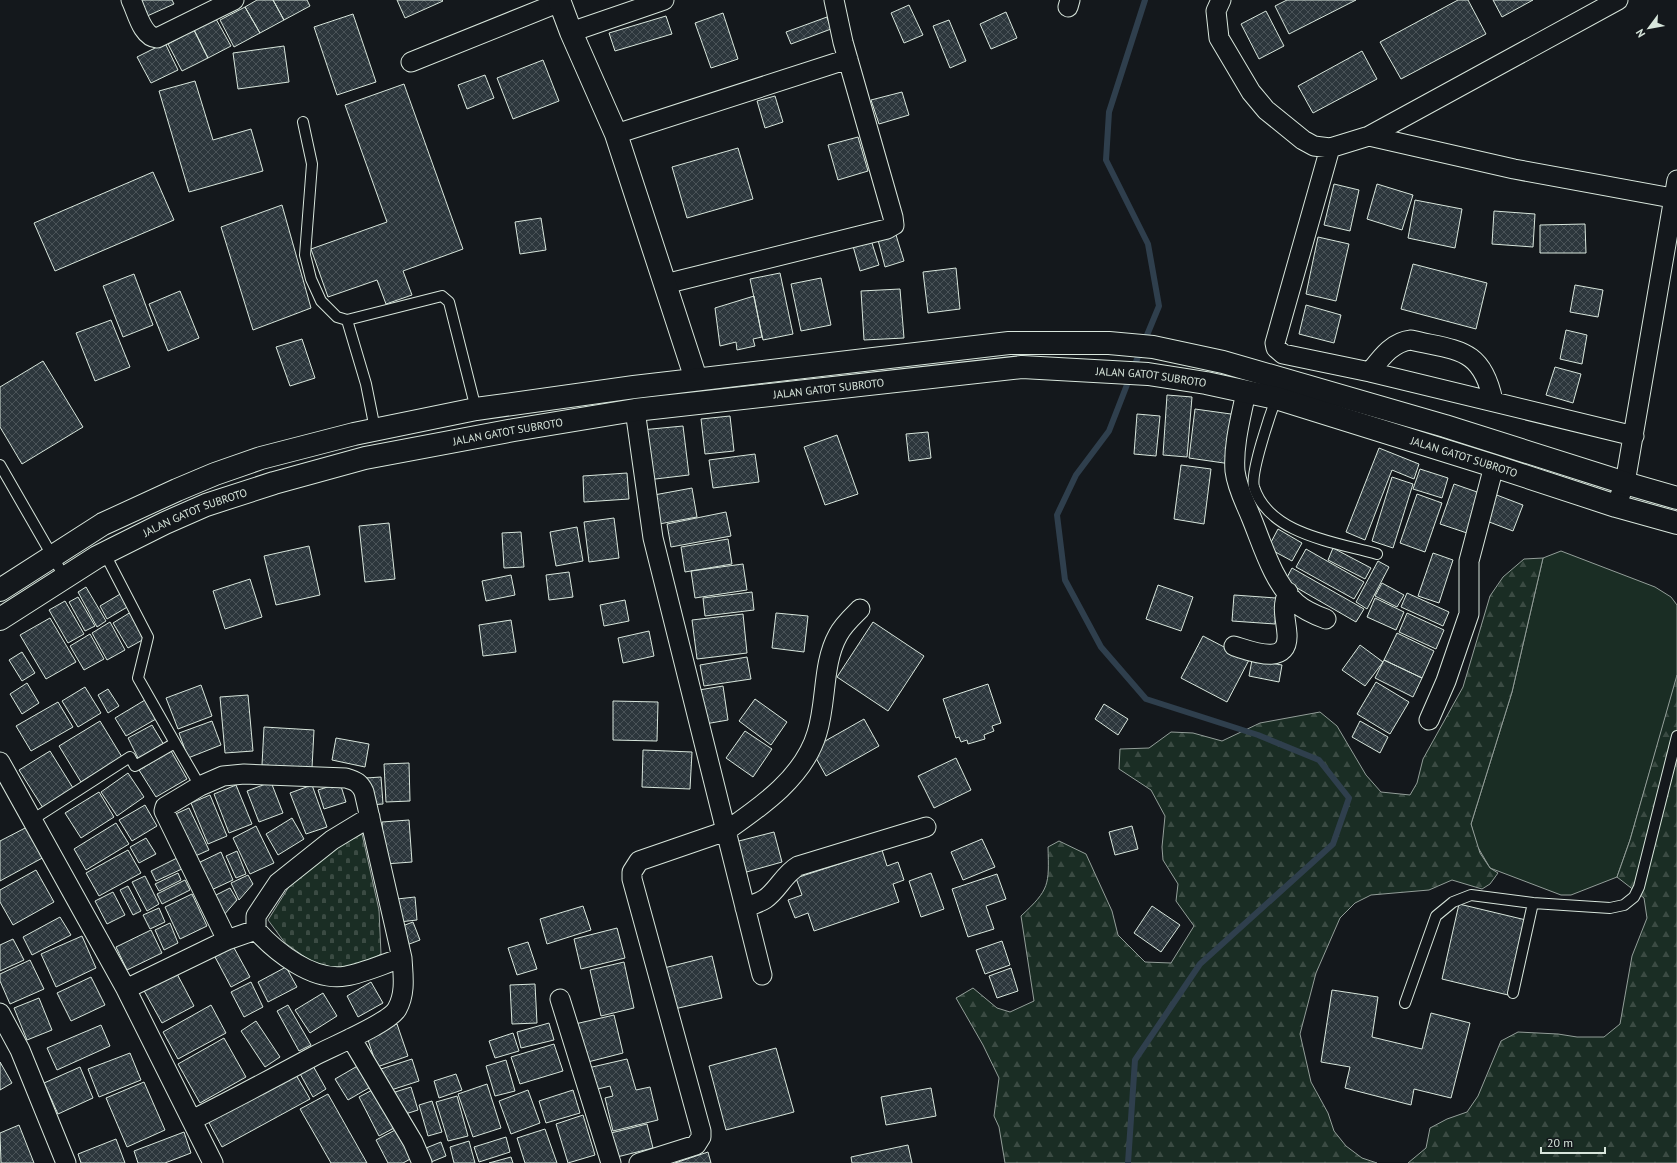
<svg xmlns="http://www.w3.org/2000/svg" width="1677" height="1163" viewBox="0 0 1677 1163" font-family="'PT Sans',sans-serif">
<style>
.green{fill:#1a2d24;stroke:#939e99}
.forest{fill:url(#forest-firs);stroke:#939e99}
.cemetery{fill:url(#cemetery-stones);stroke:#939e99}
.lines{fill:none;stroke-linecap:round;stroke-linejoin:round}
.stream{stroke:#2f3f4d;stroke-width:6}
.building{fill:url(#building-cross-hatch);stroke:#d8e6dc}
.service-casing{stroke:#d8e6dc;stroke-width:12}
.minor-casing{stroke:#d8e6dc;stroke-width:21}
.tertiary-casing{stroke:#d8e6dc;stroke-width:24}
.trunk-casing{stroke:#d8e6dc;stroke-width:24}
.service{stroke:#14181c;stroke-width:10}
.minor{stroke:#14181c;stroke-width:19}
.tertiary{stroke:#14181c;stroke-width:22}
.trunk{stroke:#14181c;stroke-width:22}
.labels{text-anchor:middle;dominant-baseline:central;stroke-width:3;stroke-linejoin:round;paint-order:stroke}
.street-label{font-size:11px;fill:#d8e6dc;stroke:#14181c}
</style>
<defs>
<pattern id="forest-firs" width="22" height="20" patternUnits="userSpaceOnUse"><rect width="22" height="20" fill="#1a2d24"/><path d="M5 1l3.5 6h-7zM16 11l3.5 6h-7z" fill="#3b4b43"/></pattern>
<pattern id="cemetery-stones" width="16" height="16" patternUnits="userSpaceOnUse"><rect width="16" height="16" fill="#1a2d24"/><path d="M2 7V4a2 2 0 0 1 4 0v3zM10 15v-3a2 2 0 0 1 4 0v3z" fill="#3b4b43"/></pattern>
<pattern id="building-cross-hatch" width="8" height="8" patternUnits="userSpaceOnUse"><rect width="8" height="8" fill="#2c363c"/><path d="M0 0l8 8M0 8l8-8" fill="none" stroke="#4a5358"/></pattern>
</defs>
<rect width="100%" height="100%" fill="#14181c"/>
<!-- green -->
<path class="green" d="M1561 551 1655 587 1671 597 1677 605V678L1630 840 1617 877 1571 895H1561L1490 868 1476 844 1471 824 1512 692 1543 558Z"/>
<!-- forest -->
<path class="forest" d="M1543 558 1512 692 1471 824 1480 853 1490 868 1498 873 1490 884 1482 889 1452 880 1429 890 1371 895 1355 903 1340 918 1316 973 1300 1034 1311 1082 1328 1113 1334 1131 1346 1146 1362 1158 1377 1163H1005L999 1127 994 1116 999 1078 983 1045 956 998 973 988 997 1008 1010 1012 1034 1001 1021 916C1050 889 1049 885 1048 847L1059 841 1086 854 1112 911 1118 935 1145 962 1171 963 1194 926 1176 901 1178 884 1163 860 1162 847 1165 816 1151 790 1119 769 1120 749 1149 748 1171 732 1193 733 1222 741 1260 723 1320 712 1337 726 1366 775 1381 792 1410 795 1417 783 1423 759 1463 687 1490 596 1503 577 1524 559Z
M1677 675V1163H1408L1426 1148 1430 1128 1447 1119 1467 1112 1478 1096 1501 1041 1518 1032 1558 1034 1577 1037H1604L1620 1024 1632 956 1647 918 1644 898 1617 877 1630 840Z"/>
<!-- cemetery -->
<path class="cemetery" d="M362 834 379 910 381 954 361 966 329 974 285 943 268 920 295 877 320 856Z"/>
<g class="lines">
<!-- stream -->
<path class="stream" d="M1133 369 1159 306 1148 244 1106 160 1109 112 1145 0
M1128 1163 1135 1060 1200 964 1333 844 1349 798 1319 760 1258 735 1146 699 1101 647 1065 580 1057 515 1076 475 1109 431 1130 377"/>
</g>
<!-- building -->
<path class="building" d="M137 0H172L174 4 145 17Z
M257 0H273L284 20 260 33 245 7Z
M273 0H307L310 6 284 20Z
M397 0H442L443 1 405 18Z
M1287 0H1356L1289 34 1275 6Z
M1458 0H1468L1486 34 1401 79 1380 42Z
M1493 0H1533L1502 17Z
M909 5 923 35 904 43 891 13Z
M245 7 260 33 234 47 220 20Z
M1266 11 1284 46 1259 59 1241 24Z
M1006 12 1017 38 991 49 980 24Z
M723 13 738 59 711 68 695 23Z
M353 14 376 82 337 95 314 27Z
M666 16 672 34 615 51 609 33Z
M827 17 831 29 791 44 786 32Z
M216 19 231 46 208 58 194 30Z
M949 20 966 61 950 68 933 26Z
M194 30 208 58 182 71 168 44Z
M165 43 178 70 151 83 137 57Z
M284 46 289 82 238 89 233 53Z
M1362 51 1377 79 1313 113 1298 86Z
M543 60 559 101 513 119 497 78Z
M485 75 494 98 467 109 458 85Z
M195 81 213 140 251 129 263 171 189 192 159 91Z
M404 84 463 249 403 271 412 295 386 304 377 280 328 297 311 249 387 222 345 105Z
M902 92 909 115 879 124 871 100Z
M775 96 783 122 765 128 757 101Z
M858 137 868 171 838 180 828 145Z
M738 148 753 199 687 218 672 167Z
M153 172 174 220 55 271 34 223Z
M1334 184 1359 190 1350 231 1324 225Z
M1377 184 1413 195 1402 230 1367 219Z
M1415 200 1462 209 1455 248 1408 238Z
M282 205 311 308 253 330 221 227Z
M1494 211 1535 214 1533 247 1492 244Z
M541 218 546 250 520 254 515 222Z
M1585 224 1586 253H1540V225Z
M896 235 904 261 885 267 878 240Z
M1318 237 1349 244 1336 301 1306 294Z
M871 240 879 265 860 271 853 246Z
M1413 264 1487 283 1476 329 1401 309Z
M956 268 960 309 928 313 923 272Z
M780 273 793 334 763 340 750 279Z
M134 274 153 325 123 337 103 286Z
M821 278 831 325 801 331 791 284Z
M1575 285 1603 290 1598 317 1570 312Z
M900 289 904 338 864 340 861 291Z
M180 291 199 338 168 351 149 304Z
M754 296 762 337 753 339 755 346 737 350 736 342 720 346 715 308Z
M1306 305 1341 315 1334 343 1299 334Z
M111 320 130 367 95 381 76 333Z
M1566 330 1587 335 1582 364 1560 359Z
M302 339 315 378 290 386 276 347Z
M43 361 83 427 22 464 0 427V387Z
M1555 367 1581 374 1573 403 1546 395Z
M1167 395 1192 397 1187 457 1163 455Z
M1195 409 1238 415 1231 464 1189 458Z
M1137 414 1160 416 1156 456 1134 454Z
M730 416 734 451 705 454 701 419Z
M683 426 689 475 647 480 641 430Z
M928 432 931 458 909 461 906 434Z
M837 435 858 494 825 505 804 447Z
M1379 448 1419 464 1414 479 1392 470 1365 540 1346 532Z
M755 454 759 482 713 488 709 460Z
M1181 465 1211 469 1204 524 1174 519Z
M1420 469 1448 478 1442 498 1413 489Z
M627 473 629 499 584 502 583 476Z
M1392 477 1413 484 1393 548 1372 541Z
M1454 484 1480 493 1467 533 1440 524Z
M692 488 697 517 659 524 654 495Z
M1417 494 1442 503 1425 552 1400 543Z
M1494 494 1523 505 1513 531 1484 520Z
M726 512 731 536 671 547 667 524Z
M614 518 619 558 589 562 584 522Z
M389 523 395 579 365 582 359 526Z
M577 527 583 561 556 566 550 532Z
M1278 529 1302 543 1292 561 1268 548Z
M521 532 524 567 504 568 502 533Z
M728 539 732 564 685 572 681 547Z
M309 546 320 595 276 605 264 556Z
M1333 548 1371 568 1365 579 1328 560Z
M1306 549 1364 582 1354 599 1296 567Z
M1433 553 1453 560 1439 603 1418 596Z
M1378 561 1389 567 1367 609 1356 602Z
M743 564 747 590 695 598 691 571Z
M1292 568 1364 609 1356 622 1285 581Z
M569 572 573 597 549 600 546 575Z
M511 575 515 595 486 601 482 581Z
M250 579 262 617 225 629 213 591Z
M1382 583 1404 595 1397 607 1375 596Z
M1158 585 1193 597 1181 631 1146 619Z
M86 587 106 621 97 627 78 592Z
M752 592 754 610 705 616 703 598Z
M122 593 129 606 107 619 100 606Z
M1407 593 1449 612 1443 626 1401 607Z
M1234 595 1276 598 1275 624 1232 621Z
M78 597 95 626 85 631 69 602Z
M1375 598 1404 612 1396 630 1367 617Z
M625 600 629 621 604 626 600 605Z
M65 601 84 634 68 643 49 610Z
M131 612 146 638 128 648 113 623Z
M776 613 808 616 804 652 772 648Z
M1407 613 1444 630 1436 649 1399 632Z
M743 614 747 653 697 659 692 620Z
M50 618 76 662 46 679 20 635Z
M511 620 516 652 483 656 479 625Z
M110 622 125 650 107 660 92 633Z
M873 622 924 656 888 711 837 677Z
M649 631 654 656 623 663 618 638Z
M1397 633 1434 651 1422 678 1384 660Z
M90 634 104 659 84 670 70 646Z
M1203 636 1249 660 1227 702 1181 678Z
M1360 645 1383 662 1365 686 1342 670Z
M22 652 35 673 22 681 9 660Z
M747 657 751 679 704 686 700 665Z
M1252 660 1282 665 1279 682 1249 676Z
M1384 660 1422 678 1413 697 1375 678Z
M1376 682 1409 702 1390 734 1357 714Z
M27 683 39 703 22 714 10 694Z
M988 684 1001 723 992 726 994 731 984 735 985 739 968 744 967 740 961 742 959 737 956 738 943 699Z
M201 685 212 716 178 729 166 698Z
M723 686 728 720 705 724 699 690Z
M85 687 101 713 78 727 62 701Z
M108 689 119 706 108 713 98 695Z
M248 695 253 751 225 753 220 697Z
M755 699 787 722 771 745 739 721Z
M145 700 156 719 126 736 115 718Z
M613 701 658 702 657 741 613 740Z
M58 702 73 727 31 751 16 726Z
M1104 704 1128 719 1118 735 1095 719Z
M864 719 879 746 826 776 811 749Z
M100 721 122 757 81 782 59 746Z
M212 721 221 745 188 758 179 733Z
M1360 721 1388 737 1380 753 1352 737Z
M152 725 164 745 139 760 128 738Z
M264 727 314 730 312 768 262 765Z
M745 731 772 749 753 777 726 758Z
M336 738 369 744 365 767 332 760Z
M643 750 692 752 690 789 642 787Z
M50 751 73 788 43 808 19 770Z
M171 751 187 779 156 797 139 770Z
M956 758 971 790 934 808 918 776Z
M409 763 410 801 386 802 384 764Z
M128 773 144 797 117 816 101 792Z
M381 777 383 804 368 805 366 778Z
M271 782 283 813 259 822 247 791Z
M340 783 346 802 324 809 318 790Z
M236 785 252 824 229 833 214 794Z
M312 785 327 827 306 834 290 793Z
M99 792 114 817 81 838 65 813Z
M210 795 227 836 208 844 191 803Z
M145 805 157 826 132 841 119 820Z
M189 808 209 850 193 857 173 815Z
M292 818 304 839 278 855 266 834Z
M409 820 412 862 385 864 382 822Z
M116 823 129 844 86 870 74 849Z
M29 826 46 856 0 881V841Z
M256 826 274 863 250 874 233 838Z
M1132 826 1138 849 1115 855 1109 832Z
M774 832 782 862 743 873 735 842Z
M146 838 156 854 139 863 130 847Z
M982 839 995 867 963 880 951 852Z
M128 850 141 873 99 896 86 873Z
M882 850 887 866 898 862 904 880 893 884 899 902 814 931 808 913 795 918 788 900 802 895 796 878Z
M237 851 246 874 236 878 226 856Z
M221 852 233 880 207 892 194 865Z
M179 857 184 868 156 881 151 871Z
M36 870 54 902 13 925 0 902V890Z
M178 873 181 880 159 891 155 884Z
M931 873 944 909 921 917 909 881Z
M997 874 1006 899 986 906 994 929 968 937 952 889Z
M248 875 253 884 239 900 231 883Z
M145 876 159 904 147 911 132 882Z
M185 880 190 890 162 904 157 894Z
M128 886 141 911 133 915 120 890Z
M230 888 237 900 223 916 212 897Z
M113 892 125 915 107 924 95 901Z
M192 894 207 926 180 939 165 907Z
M415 897 417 920 399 922 397 899Z
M1459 904 1526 920 1508 995 1442 979Z
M583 906 591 930 547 944 540 919Z
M1152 906 1180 925 1161 952 1134 933Z
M159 908 165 922 150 929 143 915Z
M60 917 71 935 32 955 23 937Z
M413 922 420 940 404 946 397 928Z
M170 923 178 943 164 950 155 930Z
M617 928 625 958 581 969 574 939Z
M151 930 162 953 127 970 116 947Z
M82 936 96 968 56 987 41 954Z
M13 939 24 960 0 971V945Z
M1002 941 1010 965 985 974 976 950Z
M528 942 537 969 517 975 508 948Z
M233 946 250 977 231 987 215 957Z
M712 956 722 998 670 1010 660 969Z
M30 960 44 989 10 1004 0 981V974Z
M624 962 634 1008 601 1016 590 970Z
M286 967 297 987 268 1002 258 982Z
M1011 968 1018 991 997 998 989 976Z
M175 970 194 1006 162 1023 142 987Z
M91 977 105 1005 71 1021 57 993Z
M251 982 263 1007 244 1017 231 992Z
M371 982 383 1003 358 1017 347 996Z
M535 984 537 1023 512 1024 510 985Z
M1332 990 1378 997 1372 1037 1422 1049 1431 1013 1470 1023 1451 1098 1414 1089 1411 1105 1345 1088 1350 1067 1321 1062Z
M323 993 337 1016 310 1033 295 1010Z
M39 998 52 1030 27 1040 14 1008Z
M211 1005 226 1033 178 1059 163 1032Z
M288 1005 311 1045 299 1051 277 1011Z
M614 1015 623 1053 584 1063 575 1024Z
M256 1021 280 1057 265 1067 241 1031Z
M549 1023 554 1040 521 1048 517 1032Z
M397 1024 408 1056 377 1067 366 1034Z
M101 1025 110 1046 57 1070 47 1048Z
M513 1033 519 1051 495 1058 489 1041Z
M224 1038 246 1077 200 1103 178 1064Z
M554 1044 563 1071 520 1084 511 1057Z
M776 1048 794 1112 726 1130 709 1066Z
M130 1053 141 1080 99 1097 88 1069Z
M412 1059 419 1081 388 1091 381 1069Z
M627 1059 636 1090 650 1087 658 1120 613 1131 605 1098 613 1096 610 1086 594 1090 588 1068Z
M506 1060 515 1091 495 1096 486 1066Z
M0 1062 12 1083 0 1090Z
M312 1064 326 1089 313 1097 299 1072Z
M361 1064 374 1085 348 1100 335 1079Z
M80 1067 93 1098 58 1114 44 1083Z
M295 1073 310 1099 222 1147 208 1121Z
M456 1074 462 1090 439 1098 434 1081Z
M144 1082 165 1130 127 1147 106 1098Z
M487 1084 501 1128 473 1137 458 1094Z
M411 1087 418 1110 399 1116 392 1093Z
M376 1088 396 1127 379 1136 359 1097Z
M931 1088 936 1116 886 1125 881 1097Z
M528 1090 540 1123 511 1134 499 1101Z
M573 1090 580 1113 546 1123 539 1101Z
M328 1094 367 1163H331L300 1109Z
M457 1096 468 1136 448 1141 436 1102Z
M432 1101 442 1132 428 1136 419 1105Z
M583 1115 595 1155 568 1163 556 1124Z
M647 1124 653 1148 617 1157 611 1133Z
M19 1125 34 1163H1L0 1133Z
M399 1128 414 1157 403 1163H388L376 1140Z
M545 1129 557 1163H525L517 1138Z
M184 1132 191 1153 165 1163H138L134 1151Z
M506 1137 510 1152 479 1162 474 1147Z
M116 1139 125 1163H81L78 1154Z
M469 1141 475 1163H454L450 1147Z
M441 1142 446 1156 431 1162 426 1148Z
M908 1145 912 1163H852L851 1157Z
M708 1152 711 1163H675Z
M511 1157 513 1163H489Z"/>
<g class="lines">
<!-- service casing -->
<g class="service-casing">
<path id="service" d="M303 122 312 164 305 255 311 279 321 301 337 317 347 320
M1277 396C1271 412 1250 473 1254 487 1269 535 1336 542 1377 554
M375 429 366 384 347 320 442 296 449 302 476 409
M0 465 65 578
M175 743 200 786
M32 820 130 757 135 766 175 743 138 678 148 637 105 554
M1513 993 1533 903
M1405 1003 1436 916 1453 902 1471 895 1533 903 1610 908 1624 905 1634 897 1639 887 1677 736"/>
</g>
<!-- minor casing -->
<g class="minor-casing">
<path id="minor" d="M131 0C137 12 142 37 157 38L234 0
M1221 0 1216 11 1219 38 1251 92 1266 110 1303 140 1314 146 1330 148
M1068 7 1070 0
M571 32 664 0
M411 62 560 2
M616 134 848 59
M1369 136 1618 0
M665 284 887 229 894 225 893 217 843 42 834 0
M1370 372C1381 358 1392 342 1411 340 1457 351 1482 347 1493 401
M1246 392C1241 417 1233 445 1235 471 1237 488 1245 502 1251 517 1263 546 1273 582 1296 603 1305 611 1315 615 1326 619
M635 410 653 538 726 831 639 861 632 872V879L701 1131V1137L696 1145 639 1163
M1634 436 1370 372 1283 354 1276 348 1275 343 1330 148 1369 136 1514 169 1677 199
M1616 506 1625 483 1677 180
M1234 646C1251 651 1289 667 1287 634 1286 618 1281 608 1288 592
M1429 720 1446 681 1469 614V561L1494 466
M0 762 126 989 213 1163
M370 817 332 840 278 883 256 916V930C276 952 313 982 346 976 364 973 383 964 402 958
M745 908C751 905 759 903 765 899 778 890 784 874 798 866L926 827
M762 975 726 831C762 806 804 777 817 733 827 701 822 664 838 635 843 625 852 617 860 609
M126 989 227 940 256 930
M560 999 611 1163
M0 1013 20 1050 66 1163
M351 1038 413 1142 422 1163
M192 1120C234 1099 275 1077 316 1055 333 1046 389 1023 397 1009 406 993 403 975 402 958L364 792C360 783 356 781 346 778L244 774 223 776 200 786 165 807 164 811 227 940"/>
</g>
<!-- tertiary casing -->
<g class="tertiary-casing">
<path id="tertiary" d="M559 0 571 32 616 134 696 379"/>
</g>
<!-- trunk casing -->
<g class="trunk-casing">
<g id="trunk">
<path d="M0 590 103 524 177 490 215 474 261 458 354 434 476 409 634 387 1009 343H1109L1153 347 1223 362 1445 426 1625 483 1677 498"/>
<path id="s1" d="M0 619 97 557 165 523 206 505 274 483 365 458 514 430 635 410 1022 367 1148 374 1206 383 1276 398 1494 466 1616 506 1677 523"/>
</g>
</g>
<!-- service -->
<use href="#service" class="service"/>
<!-- minor -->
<use href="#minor" class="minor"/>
<!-- tertiary -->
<use href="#tertiary" class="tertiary"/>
<!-- trunk -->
<use href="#trunk" class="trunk"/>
</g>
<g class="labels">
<!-- street labels -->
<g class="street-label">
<text stroke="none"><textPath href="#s1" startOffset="1195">JALAN GATOT SUBROTO</textPath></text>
<text stroke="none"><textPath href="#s1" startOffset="871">JALAN GATOT SUBROTO</textPath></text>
<text stroke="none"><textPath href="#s1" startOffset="547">JALAN GATOT SUBROTO</textPath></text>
<text stroke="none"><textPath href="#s1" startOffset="1519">JALAN GATOT SUBROTO</textPath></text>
<text stroke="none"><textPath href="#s1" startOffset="223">JALAN GATOT SUBROTO</textPath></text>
</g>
</g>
<!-- north arrow -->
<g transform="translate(1649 28) rotate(238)" stroke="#14181c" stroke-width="3" paint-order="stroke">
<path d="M0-3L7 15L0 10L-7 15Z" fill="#d8e6dc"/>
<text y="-6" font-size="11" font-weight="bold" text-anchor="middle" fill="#d8e6dc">N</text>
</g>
<!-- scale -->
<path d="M1541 1147v6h64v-6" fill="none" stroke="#d8e6dc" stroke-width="2"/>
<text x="1547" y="1147" font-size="12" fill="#d8e6dc" stroke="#14181c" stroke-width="3" paint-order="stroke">20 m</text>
</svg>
